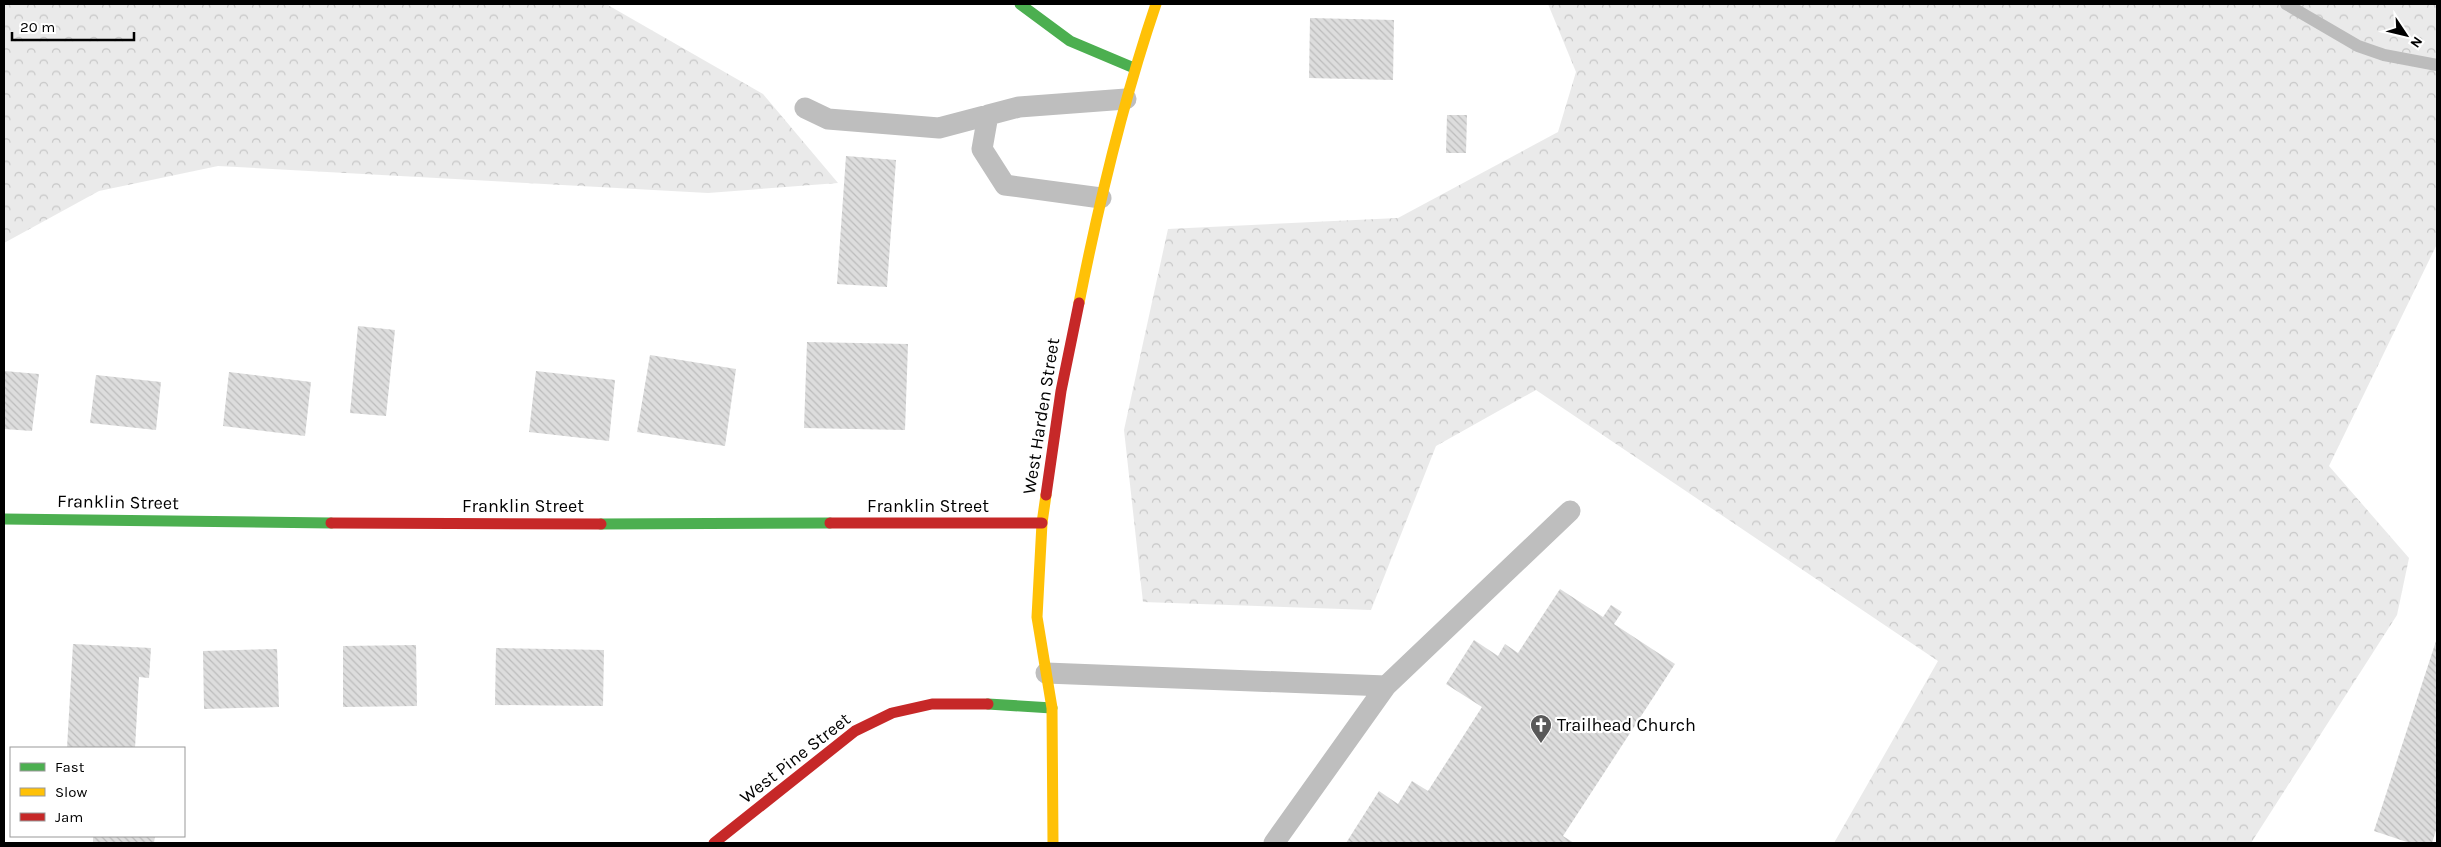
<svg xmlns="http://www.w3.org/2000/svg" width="2441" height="847" viewBox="0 0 2441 847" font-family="Karla,sans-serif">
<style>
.forest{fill:url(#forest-crowns)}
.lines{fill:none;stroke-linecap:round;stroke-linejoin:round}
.stream{stroke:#bcbcbc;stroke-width:12}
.building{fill:url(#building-back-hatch)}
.lane{stroke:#bebebe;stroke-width:21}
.fast{stroke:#4caf50;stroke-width:11}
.slow{stroke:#ffc107;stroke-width:11}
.jam{stroke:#c62828;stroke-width:11}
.labels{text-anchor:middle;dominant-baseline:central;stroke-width:4.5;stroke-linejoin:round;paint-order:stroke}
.street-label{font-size:18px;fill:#000;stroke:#fff}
.poi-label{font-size:18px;fill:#000;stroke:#fff;text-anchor:start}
</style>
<defs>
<pattern id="forest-crowns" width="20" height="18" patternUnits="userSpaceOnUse" patternTransform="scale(1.25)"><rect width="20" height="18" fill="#eaeaea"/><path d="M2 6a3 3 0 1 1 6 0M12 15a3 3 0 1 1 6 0" fill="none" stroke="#c7c7c7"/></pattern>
<pattern id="building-back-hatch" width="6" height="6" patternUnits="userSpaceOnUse" patternTransform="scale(1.25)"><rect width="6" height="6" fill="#ddd"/><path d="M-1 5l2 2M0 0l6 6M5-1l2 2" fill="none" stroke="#bcbcbc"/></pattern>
</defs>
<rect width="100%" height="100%" fill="#fff"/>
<!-- forest -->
<path class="forest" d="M4 4H606L763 94 838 183 708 193 218 166 99 191 4 243Z
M1548 4H2437V244L2329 466 2409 558 2397 615 2251 843H1834L1938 661 1536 390 1436 446 1371 610 1143 602 1124 430 1168 229 1398 218 1558 132 1576 72Z"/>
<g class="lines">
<!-- stream -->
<path class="stream" d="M2286 4 2358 46 2384 55 2437 65"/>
</g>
<!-- building -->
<path class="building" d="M1310 18 1394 20 1393 80 1309 78Z
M1447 115H1467L1466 153H1446Z
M846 156 896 160 887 287 837 284Z
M358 326 395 330 386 416 350 413Z
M807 342 908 344 905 430 804 428Z
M650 355 736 369 725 446 637 432Z
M4 371 39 374 32 431 4 429Z
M536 371 615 380 609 441 529 432Z
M229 372 311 382 305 436 223 426Z
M96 375 161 382 156 430 90 423Z
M1560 589 1603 617 1611 605 1622 612 1614 624 1675 664 1563 836 1574 843H1346L1379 791 1398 804 1412 781 1428 791 1482 707 1446 684 1474 640 1498 656 1505 644 1518 653Z
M2437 638V827L2432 843H2410L2374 831Z
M73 644 151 648 149 678 139 677 135 748H67Z
M416 645 417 706 343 707V646Z
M496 648 604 650 603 706 495 705Z
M277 649 279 707 204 709 203 651Z
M93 836H155L154 843H93Z"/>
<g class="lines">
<!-- lane -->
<path class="lane" d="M805 108 828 119 939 128 1019 107 1126 99
M988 115 982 149 1005 185 1101 198
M1046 673 1386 686 1570 511
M1274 843 1386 686"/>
<!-- fast -->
<path class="fast" d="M1020 4 1070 41 1134 68
M4 519 331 523
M601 524 830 523
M988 704 1052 708"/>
<!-- slow -->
<path class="slow" d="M1079 303C1099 202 1123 101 1156 4
M1046 495 1042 523 1037 617 1052 708 1053 843"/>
<!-- jam -->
<path class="jam" d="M1046 495 1061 391 1079 303
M331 523 601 524
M830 523H1042
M714 843 855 731 892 713 932 704H988"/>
</g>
<!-- icons -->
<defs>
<g id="church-pin" transform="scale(1.125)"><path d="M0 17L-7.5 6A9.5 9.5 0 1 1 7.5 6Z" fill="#595959" stroke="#fff"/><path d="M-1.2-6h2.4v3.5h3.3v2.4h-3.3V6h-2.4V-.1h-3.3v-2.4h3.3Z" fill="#fff"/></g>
</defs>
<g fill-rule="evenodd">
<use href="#church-pin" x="1541" y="725"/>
</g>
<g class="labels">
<!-- street labels -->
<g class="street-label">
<text transform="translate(1041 416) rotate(-81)">West Harden Street</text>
<text transform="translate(118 502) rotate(1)">Franklin Street</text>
<text x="523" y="506">Franklin Street</text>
<text x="928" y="506">Franklin Street</text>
<text transform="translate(795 758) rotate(-38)">West Pine Street</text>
</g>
<!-- poi labels -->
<g class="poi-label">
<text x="1557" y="725">Trailhead Church</text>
</g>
</g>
<!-- border -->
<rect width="2441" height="847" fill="none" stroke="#000000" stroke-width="10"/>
<!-- legend -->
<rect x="10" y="747" width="175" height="90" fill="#ffffff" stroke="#999999"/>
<rect x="20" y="763" width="25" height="8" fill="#4caf50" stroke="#999999"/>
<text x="55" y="772" font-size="15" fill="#000000">Fast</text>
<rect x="20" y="788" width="25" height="8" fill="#ffc107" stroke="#999999"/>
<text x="55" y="797" font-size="15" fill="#000000">Slow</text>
<rect x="20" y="813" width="25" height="8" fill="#c62828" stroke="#999999"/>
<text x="55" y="822" font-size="15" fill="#000000">Jam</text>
<!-- north arrow -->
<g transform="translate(2406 35) rotate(125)" stroke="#ffffff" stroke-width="4" paint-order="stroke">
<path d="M0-4L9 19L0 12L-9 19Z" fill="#000000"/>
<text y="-8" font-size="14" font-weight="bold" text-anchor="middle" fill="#000000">N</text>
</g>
<!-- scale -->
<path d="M12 32v8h122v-8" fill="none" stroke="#000000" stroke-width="2.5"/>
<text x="20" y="32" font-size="15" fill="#000000" stroke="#ffffff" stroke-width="4" paint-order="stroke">20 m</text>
</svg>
